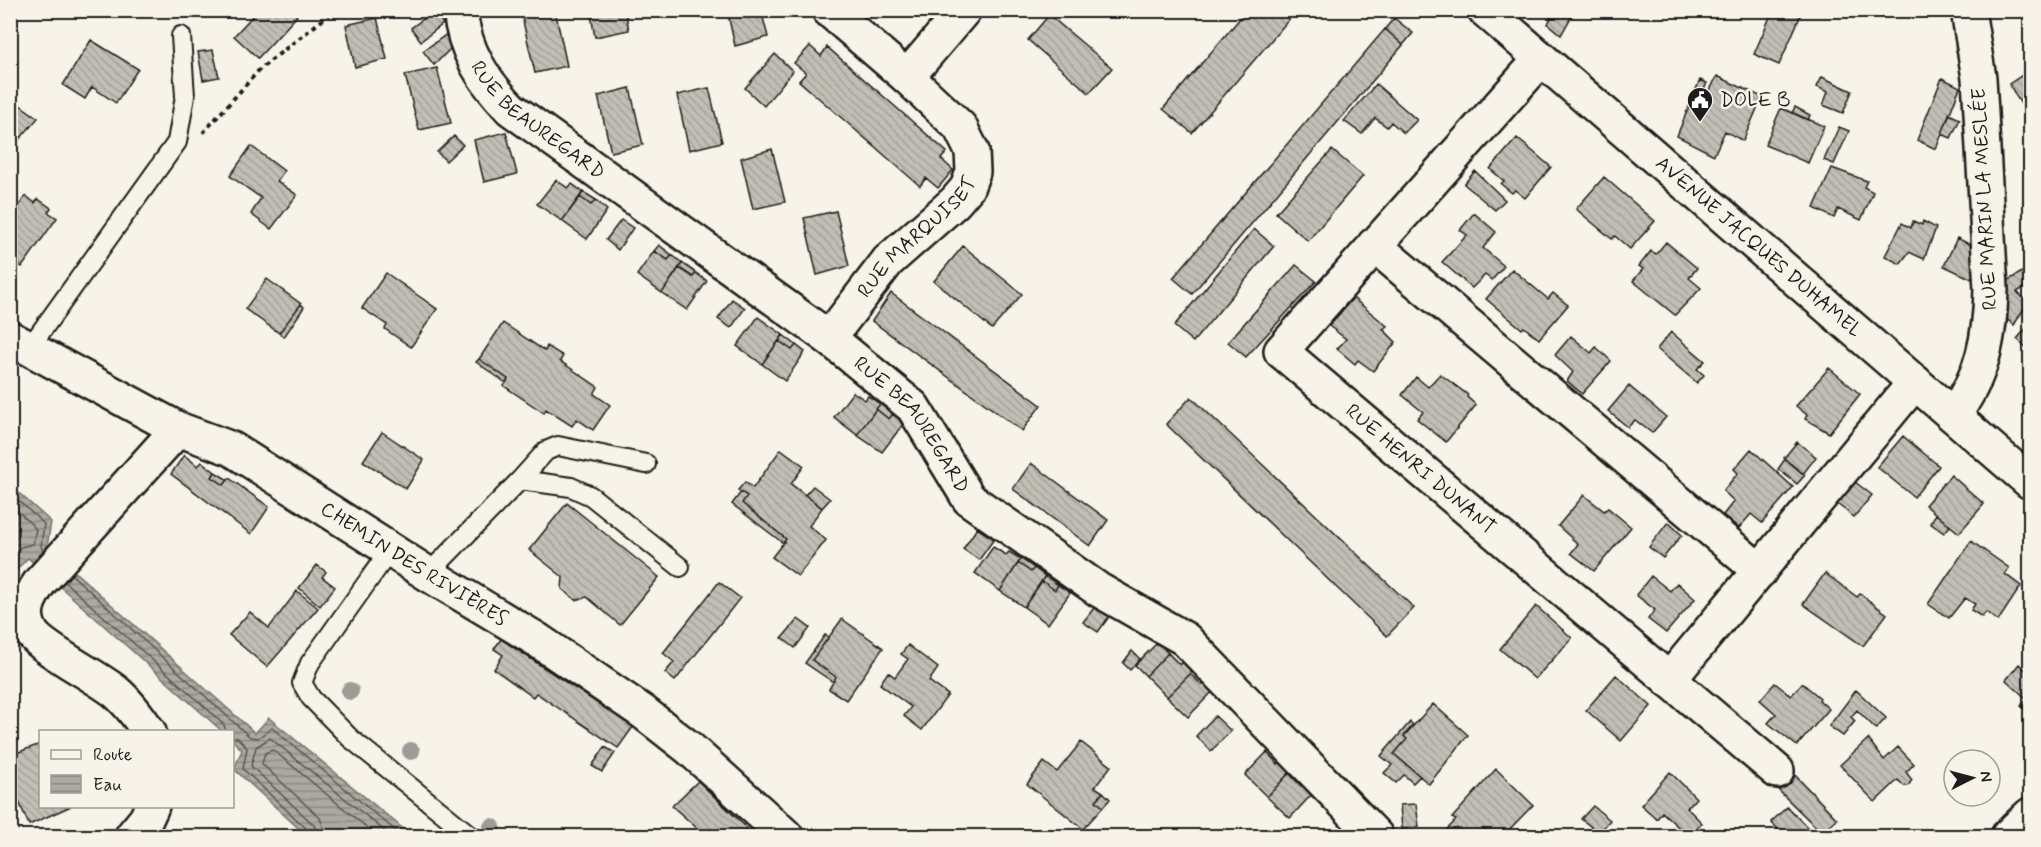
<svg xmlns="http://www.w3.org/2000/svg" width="2041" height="847" viewBox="0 0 2041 847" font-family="Mynerve,sans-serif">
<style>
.water{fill:url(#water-rules);stroke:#72716c;stroke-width:1.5}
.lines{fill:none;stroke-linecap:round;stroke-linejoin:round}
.shore{stroke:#565452;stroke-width:1.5}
.building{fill:url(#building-back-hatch);stroke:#1c1c1c;stroke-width:1.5}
.service-casing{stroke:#1c1c1c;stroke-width:22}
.minor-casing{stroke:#1c1c1c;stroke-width:38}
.secondary-casing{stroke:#1c1c1c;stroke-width:38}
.path{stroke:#1c1c1c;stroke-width:4;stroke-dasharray:4.5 4.5;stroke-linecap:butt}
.service{stroke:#f7f3e8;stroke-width:18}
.minor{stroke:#f7f3e8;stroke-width:33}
.secondary{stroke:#f7f3e8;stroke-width:33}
.tree{fill:#9d9b95}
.labels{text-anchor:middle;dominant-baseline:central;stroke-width:5;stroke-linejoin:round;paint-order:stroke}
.poi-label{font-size:20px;fill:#1c1c1c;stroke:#f7f3e8;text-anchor:start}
.street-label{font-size:20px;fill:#1c1c1c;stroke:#f7f3e8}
</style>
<defs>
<pattern id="water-rules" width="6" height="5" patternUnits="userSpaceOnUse" patternTransform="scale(1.5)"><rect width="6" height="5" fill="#aca9a2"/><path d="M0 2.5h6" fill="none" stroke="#8b8983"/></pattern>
<pattern id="building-back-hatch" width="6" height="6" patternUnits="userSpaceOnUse" patternTransform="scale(1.5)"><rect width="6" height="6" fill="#c0beb5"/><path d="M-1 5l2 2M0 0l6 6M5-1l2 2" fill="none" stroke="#a4a39b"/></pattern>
</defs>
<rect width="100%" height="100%" fill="#f7f3e8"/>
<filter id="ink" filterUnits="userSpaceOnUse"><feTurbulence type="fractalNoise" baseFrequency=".0167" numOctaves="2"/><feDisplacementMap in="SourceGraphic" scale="12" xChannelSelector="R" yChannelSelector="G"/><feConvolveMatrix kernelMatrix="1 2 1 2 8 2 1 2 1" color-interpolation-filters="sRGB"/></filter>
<g filter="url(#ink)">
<!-- water -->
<path class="water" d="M10 485 51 522 47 547 255 733 269 718 412 836H307L234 769 242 750 233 741 232 732 222 731 28 558 11 575Z"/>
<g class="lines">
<!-- shore -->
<path class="shore" d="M10 493 44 524 41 546 43 551
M10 503 36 529 33 544 21 547 10 557
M71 574 250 737 258 738 272 728 402 836
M65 582 205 707 224 725 226 732
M232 737 238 738 247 748 243 769 308 830 310 836
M318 836 314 825 251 766 256 747 270 738 391 836
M327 836 320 818 262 764 265 753 273 750 377 836"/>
</g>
<!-- building -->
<path class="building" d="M258 10H291L297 16 258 58 234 36Z
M541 10H555L567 66 535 73 522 17Z
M590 10H625L629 30 595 37Z
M727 10H761L768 37 735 46Z
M1247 10H1297L1192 133 1163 109Z
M1554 10H1575L1561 35 1548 24Z
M1773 10H1803L1779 65 1754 54Z
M434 11 443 24 421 41 411 28Z
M1049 15 1112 68 1089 93 1028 40Z
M377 18 387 59 355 67 346 25Z
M1394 18 1413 33 1403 45 1385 29Z
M1385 29 1403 45 1192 294 1173 278Z
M450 32 455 44 434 65 423 51Z
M91 40 138 69 116 103 92 87 85 99 63 85Z
M810 46 821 56 827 47 947 152 941 159 953 170 938 188 926 178 920 186 799 81 806 73 794 63Z
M213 50 219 77 203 80 198 52Z
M775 54 793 71 764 106 745 88Z
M437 68 451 123 419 130 405 75Z
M2030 70V119L2009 84Z
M1717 76 1762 97 1743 141 1725 131 1714 155 1677 136 1692 99 1703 104Z
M1822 77 1852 91 1843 113 1823 105 1828 92 1817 87Z
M1942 78 1960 87 1936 149 1917 140Z
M1700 80 1707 83 1701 96 1694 94Z
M1376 84 1417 120 1404 133 1391 122 1387 127 1375 118 1362 134 1344 121Z
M630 88 643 145 611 152 598 96Z
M709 88 722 142 689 150 677 95Z
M10 98 38 118 12 148 10 146Z
M1795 107 1810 115 1808 120 1792 113Z
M1781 108 1824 126 1808 163 1765 145Z
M1949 114 1960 119 1951 138 1942 134Z
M1839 127 1849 131 1834 164 1824 160Z
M506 132 517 174 484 182 474 140Z
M454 136 463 145 446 161 437 152Z
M1517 138 1551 167 1525 198 1515 190 1512 193 1501 184 1504 181 1490 169Z
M251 146 284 171 277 181 297 195 271 229 251 214 261 198 230 176Z
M772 149 785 202 753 209 741 158Z
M1332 150 1363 176 1308 241 1276 213Z
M1832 168 1867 181 1864 187 1873 192 1861 220 1838 209 1834 218 1814 208Z
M1475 171 1505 200 1495 210 1464 184Z
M1604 177 1655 221 1630 249 1615 236 1612 239 1576 209Z
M556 180 568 188 572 184 583 192 562 221 537 204Z
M583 192 596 200 591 205 580 197Z
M26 196 35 203 38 199 51 208 48 212 57 218 22 267 10 258V217Z
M580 197 591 205 596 200 607 210 587 239 562 221Z
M836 211 849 266 817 275 804 218Z
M1474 213 1496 232 1483 248 1504 266 1492 280 1485 275 1472 288 1442 262 1467 235 1460 230Z
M621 220 633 228 618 250 606 240Z
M1913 221 1922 225 1923 221 1936 228 1924 259 1909 252 1900 264 1885 256 1902 223 1911 228Z
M1254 229 1274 246 1193 342 1174 326Z
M1957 238 1977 248 1981 265 1972 279 1944 266Z
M1666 242 1697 268 1689 278 1701 288 1675 315 1633 281 1643 269 1639 266 1651 251 1656 254Z
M659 245 672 255 668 260 654 251Z
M963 246 1022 294 992 329 934 281Z
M654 251 668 260 672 255 682 263 662 293 637 275Z
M682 263 696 273 693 277 679 268Z
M1296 265 1316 281 1246 357 1228 342Z
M2030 267V284L2017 292 2028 302 2014 325 2003 316 2004 283Z
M679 268 693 277 696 273 707 281 687 310 662 293Z
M1512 269 1548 299 1553 293 1568 305 1539 339 1524 327 1522 329 1486 299Z
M386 273 437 309 411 347 385 329 387 325 362 308Z
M267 279 301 304 279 333 245 309Z
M891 293 1041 405 1022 431 872 321Z
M1353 298 1387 326 1383 329 1396 342 1373 371 1358 360 1355 364 1337 349 1346 339 1329 326Z
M732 299 745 308 731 328 718 319Z
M301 304 304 307 284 337 279 333Z
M758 317 783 335 762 364 737 346Z
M503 323 545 351 547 346 563 356 560 361 598 387 594 394 610 405 593 430 577 419 572 426 546 409 544 413 504 386 508 379 479 359Z
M2030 324V351L2017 339Z
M1671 332 1705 361 1697 369 1704 375 1697 383 1657 349Z
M783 335 796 345 792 350 779 341Z
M1571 336 1591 353 1596 347 1611 361 1582 394 1567 381 1573 372 1555 355Z
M779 341 792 350 796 345 805 352 785 381 762 364Z
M479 359 508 379 506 383 476 362Z
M1829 368 1860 394 1829 433 1805 419 1807 415 1796 406Z
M1440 374 1468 395 1467 397 1476 405 1446 442 1417 419 1423 412 1402 395 1416 377 1428 387Z
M1629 386 1666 417 1652 433 1635 420 1628 427 1608 411Z
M853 392 865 400 868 396 880 404 857 435 834 417Z
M1191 397 1414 608 1387 636 1166 424Z
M880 404 893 414 889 419 876 409Z
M876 409 889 419 893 414 904 423 882 452 857 435Z
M382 432 424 460 406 489 363 461Z
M1903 436 1939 466 1914 497 1877 467Z
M1797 442 1816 457 1803 474 1784 458Z
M781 449 804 466 791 484 822 508 809 526 826 540 798 576 772 557 786 539 742 503 747 496 738 490 745 482 753 488Z
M1751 449 1793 487 1762 523 1751 514 1739 528 1723 515 1734 501 1723 491 1738 473 1734 469Z
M184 455 198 466 202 462 215 472 212 477 224 485 229 478 269 507 251 534 171 474Z
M1785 459 1805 475 1797 484 1778 469Z
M1031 463 1108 520 1090 546 1013 489Z
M215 472 228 480 224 485 212 477Z
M1951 475 1984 504 1959 533 1925 505Z
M1855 482 1872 495 1854 517 1837 504Z
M813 486 830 499 822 508 805 495Z
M741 492 747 496 742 503 786 539 783 543 732 504Z
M1584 495 1604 511 1608 508 1631 527 1594 571 1571 553 1578 544 1558 526Z
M567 503 659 577 620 625 587 597 576 600 562 589 563 577 529 550Z
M1936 514 1950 526 1944 533 1930 523Z
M1668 522 1682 535 1663 558 1649 547Z
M977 528 994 539 979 560 963 549Z
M1971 541 2009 568 2005 574 2021 586 1998 621 1986 612 1982 617 1971 610 1975 604 1965 598 1949 618 1928 604Z
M993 547 1006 555 1009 552 1021 559 1000 591 975 573Z
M1021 559 1034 568 1031 572 1018 563Z
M1018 563 1031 572 1034 568 1045 576 1024 607 1000 591Z
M317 565 326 572 322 577 335 587 320 606 299 588Z
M1825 573 1857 597 1860 594 1887 614 1863 646 1803 604Z
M1045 576 1058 585 1055 590 1042 581Z
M1651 576 1670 591 1677 583 1695 599 1666 633 1648 619 1655 610 1636 595Z
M1042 581 1055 590 1058 585 1070 593 1048 624 1024 607Z
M719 582 740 598 675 681 665 673 674 662 663 653Z
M297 591 318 608 267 667 229 635 250 612 269 628Z
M1097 604 1111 614 1098 632 1083 622Z
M1536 606 1572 638 1535 679 1500 649Z
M798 619 810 628 795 648 782 638Z
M842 619 883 648 846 700 829 689 836 677 812 660Z
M825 635 829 637 812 660 836 677 833 682 805 663Z
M501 639 633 727 618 748 536 693 533 697 494 669 503 655 494 649Z
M1158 642 1168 653 1146 676 1135 665Z
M908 645 938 668 929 681 948 695 922 730 904 716 911 707 880 684 888 672 895 677 908 659 901 654Z
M1132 651 1140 659 1130 670 1123 663Z
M1168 653 1180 665 1184 661 1194 670 1167 697 1146 676Z
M2019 664 2030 674V696L2027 699 2006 680Z
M1190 674 1202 685 1206 682 1214 690 1188 717 1167 697Z
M1616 675 1651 706 1621 741 1586 710Z
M1775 683 1791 696 1802 683 1820 698 1819 700 1829 709 1797 746 1768 723 1776 714 1760 700Z
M1856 690 1886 718 1876 729 1857 710 1851 717 1855 721 1843 736 1829 726Z
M2030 696V715L2021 706Z
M1433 704 1468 735 1429 784 1394 754 1407 739 1404 736Z
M1215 716 1231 731 1211 751 1196 736Z
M1410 722 1413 725 1404 736 1407 739 1394 754 1420 776 1413 783 1404 775 1396 783 1384 773 1392 765 1381 756Z
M1868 739 1884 760 1898 747 1914 764 1906 772 1912 780 1908 786H1904L1898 780 1875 802 1840 765Z
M1081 742 1111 766 1095 787 1103 792 1096 801 1103 807 1083 829 1027 784 1044 762 1057 772Z
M40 744V806H71L29 825 10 781V752L11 755Z
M605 747 615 753 602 772 592 766Z
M1267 752 1278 764 1282 760 1293 769 1267 797 1245 775Z
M1496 769 1533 805 1503 836H1493L1485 829 1479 836H1441L1456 820 1452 818Z
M1670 772 1696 798 1687 808 1702 823 1688 836 1662 812 1657 819 1641 805Z
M1289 773 1301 786 1305 782 1314 792 1290 818 1267 797Z
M1793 773 1837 819 1822 833 1779 791Z
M698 781 747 828 739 836H706L672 806Z
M1103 792 1110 799 1103 807 1096 801Z
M1416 804 1419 827 1402 829 1400 805Z
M1593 806 1610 820 1599 833 1581 819Z
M1787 807 1816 836H1785L1771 822Z"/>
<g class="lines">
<!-- service casing -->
<g class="service-casing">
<path id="service" d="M30 347 177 142 185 96 181 36
M520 480 546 451 558 446 646 464
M390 550 310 663 302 683 311 698 350 738 471 836
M428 574 520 480 571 487 591 496 680 567"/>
</g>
<!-- minor casing -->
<g class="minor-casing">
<g id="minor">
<path id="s1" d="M460 10C464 51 483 80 511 109L829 338 913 407 969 499 1099 590 1185 639 1376 836"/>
<path d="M829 10 907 77 964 10"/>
<path id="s2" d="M1541 59 1281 351 1777 771"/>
<path d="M1374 245 1760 571"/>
<path id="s3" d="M10 338 178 429 232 449 428 574 536 639 643 712 689 748 786 836"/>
<path id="s4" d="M829 338 888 261 955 202 967 188 973 172 972 151 960 127 907 77"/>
<path d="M1953 415C1983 377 1990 336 1991 289L1979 78 1968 10"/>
<path d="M1669 680 1915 382"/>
<path d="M149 732C139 717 129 703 116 692 98 677 42 649 32 633 20 614 29 598 40 582L178 429"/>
<path d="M132 836 146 819 152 806"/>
<path d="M2008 836 2030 815"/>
</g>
</g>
<!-- secondary casing -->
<g class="secondary-casing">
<g id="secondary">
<path id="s5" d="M1485 10 2030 482"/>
</g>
</g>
<!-- path -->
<path class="path" d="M203 133 260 69 335 10"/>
<!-- service -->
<use href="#service" class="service"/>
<!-- minor -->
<use href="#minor" class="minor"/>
<!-- secondary -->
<use href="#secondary" class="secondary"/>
</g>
<!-- trees -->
<g class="tree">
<circle cx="350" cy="691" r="9"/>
<circle cx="411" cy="751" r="9"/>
<circle cx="492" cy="827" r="9"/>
</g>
</g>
<!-- icons -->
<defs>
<g id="civic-pin" transform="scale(1.35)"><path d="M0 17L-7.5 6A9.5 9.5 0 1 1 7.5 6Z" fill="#1c1c1c" stroke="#f7f3e8"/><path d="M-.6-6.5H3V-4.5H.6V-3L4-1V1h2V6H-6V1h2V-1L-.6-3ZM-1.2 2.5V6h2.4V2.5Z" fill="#fff"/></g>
</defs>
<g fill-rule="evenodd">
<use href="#civic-pin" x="1700" y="100"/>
</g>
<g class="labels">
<!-- poi labels -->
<g class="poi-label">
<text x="1720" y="100">DOLE B</text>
</g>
<!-- street labels -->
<g class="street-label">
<text stroke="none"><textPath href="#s1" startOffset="141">RUE BEAUREGARD</textPath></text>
<text transform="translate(1985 199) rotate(-93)">RUE MARIN LA MESLÉE</text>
<text stroke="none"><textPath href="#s4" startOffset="135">RUE MARQUISET</textPath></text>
<text stroke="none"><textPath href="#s5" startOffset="362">AVENUE JACQUES DUHAMEL</textPath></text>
<text stroke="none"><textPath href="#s1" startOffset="627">RUE BEAUREGARD</textPath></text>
<text stroke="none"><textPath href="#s2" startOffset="574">RUE HENRI DUNANT</textPath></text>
<text stroke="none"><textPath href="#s3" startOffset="464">CHEMIN DES RIVIÈRES</textPath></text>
</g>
</g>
<!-- margin -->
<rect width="2041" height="847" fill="none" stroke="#f7f3e8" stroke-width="36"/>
<rect x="18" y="18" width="2005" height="811" fill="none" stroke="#1c1c1c" stroke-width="2" filter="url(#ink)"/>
<!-- legend -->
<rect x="39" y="730" width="195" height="78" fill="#f7f3e8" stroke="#9f9d96" stroke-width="1.5"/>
<rect x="51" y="750" width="30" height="9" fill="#f7f3e8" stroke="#9f9d96" stroke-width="1.5"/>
<text x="93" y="760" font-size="18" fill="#1c1c1c">Route</text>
<rect x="51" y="775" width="30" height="18" fill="url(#water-rules)" stroke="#9f9d96" stroke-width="1.5"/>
<text x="93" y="790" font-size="18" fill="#1c1c1c">Eau</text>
<!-- north arrow -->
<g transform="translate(1972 778) rotate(84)"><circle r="28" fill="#f7f3e8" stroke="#9f9d96" stroke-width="1.5"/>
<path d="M0-4.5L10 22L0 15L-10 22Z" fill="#1c1c1c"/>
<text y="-9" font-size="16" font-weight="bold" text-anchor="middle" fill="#1c1c1c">N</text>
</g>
</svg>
